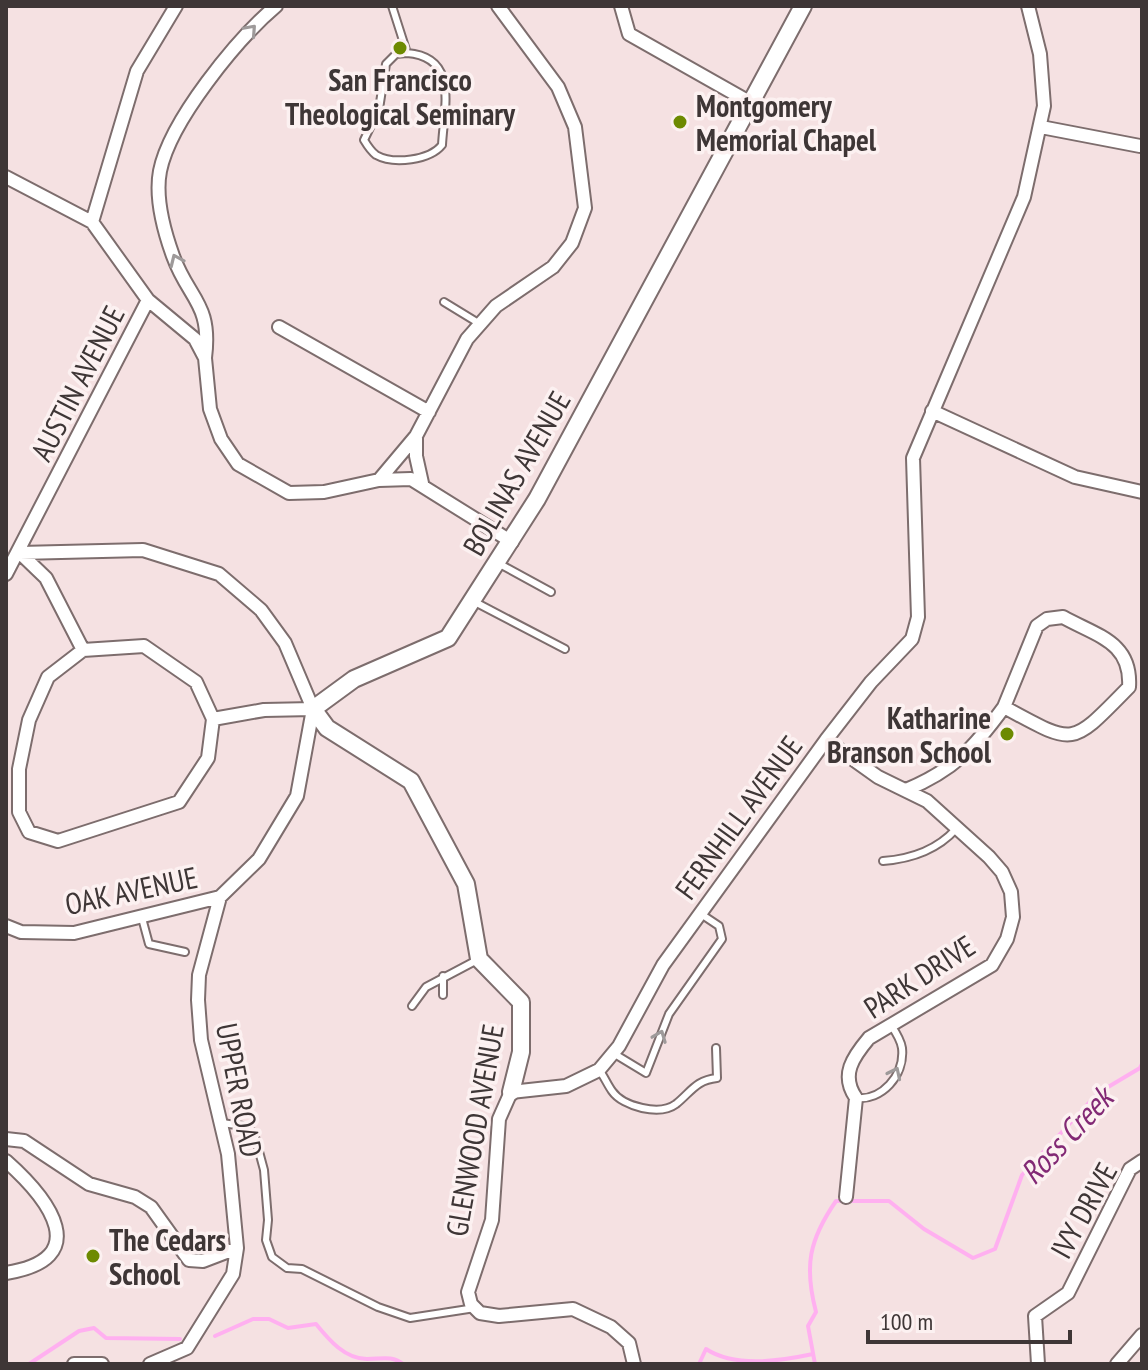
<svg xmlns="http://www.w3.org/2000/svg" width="1148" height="1370" viewBox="0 0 1148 1370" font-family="'PT Sans Narrow',sans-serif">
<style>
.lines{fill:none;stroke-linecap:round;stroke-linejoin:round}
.stream{stroke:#ffb0f0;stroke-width:4}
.service-casing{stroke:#7d6d6d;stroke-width:10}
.minor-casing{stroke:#7d6d6d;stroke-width:16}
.tertiary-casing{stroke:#7d6d6d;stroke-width:20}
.service{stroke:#fff;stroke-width:6}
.minor{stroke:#fff;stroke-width:12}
.tertiary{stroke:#fff;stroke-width:16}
.oneway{stroke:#9e9a9a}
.poi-dot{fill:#6d8a01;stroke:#fcf1f1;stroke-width:3}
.labels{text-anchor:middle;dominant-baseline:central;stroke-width:7;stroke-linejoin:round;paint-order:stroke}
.poi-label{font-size:30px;font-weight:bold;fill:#3e3636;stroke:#fcf1f1;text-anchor:start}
.street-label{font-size:30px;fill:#3e3636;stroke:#fcf1f1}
.water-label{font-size:32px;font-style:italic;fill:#822975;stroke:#fcf1f1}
</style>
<rect width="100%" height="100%" fill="#f5e1e2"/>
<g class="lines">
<!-- stream -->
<path class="stream" d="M215 1336 253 1319H269L288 1328 316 1324C329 1340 345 1359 367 1359 381 1359 392 1355 403 1364
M29 1364 79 1331 94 1328 106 1338 180 1339
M438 1364H453
M679 1364H682
M699 1364 706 1349C735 1368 780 1361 813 1354
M815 1364 808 1326 816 1312C804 1266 809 1240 836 1201H889L924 1229 973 1258 995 1249 1022 1175 1098 1093 1140 1068 1142 1064"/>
<!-- service casing -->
<g class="service-casing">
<path id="service" d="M392 6 407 53
M407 53C459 57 444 107 442 145 430 160 394 165 376 155 372 152 367 145 364 140L379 109 386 64 396 54Z
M444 302 480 324
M498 563 551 592
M473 601 565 649
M883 861C910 859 937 850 956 829
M142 918 149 944 185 952
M443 995V976
M412 1006 426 987 479 959
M613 1053 646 1073 669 1014 722 939 719 926 701 914
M599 1070C604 1076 607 1084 612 1091 623 1107 660 1116 676 1104 691 1092 696 1080 717 1078L716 1048
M856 1098C881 1101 905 1076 902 1048 901 1041 895 1031 891 1025
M222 1123 243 1126 254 1133 264 1170 268 1220 266 1240 272 1257 287 1268 302 1269 378 1307 410 1318 475 1308"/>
</g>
<!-- minor casing -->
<g class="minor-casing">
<path id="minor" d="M621 6 629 34 751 103
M1041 127 1140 146
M6 177 92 222 148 300 195 339 205 358 210 409 221 439 238 464 289 493 324 492 379 480 411 479 512 542
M92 222 137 71 176 6
M279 327 429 412
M205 358C212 303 189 300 173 256 164 231 155 197 160 171 170 121 237 39 276 6
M932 411 1075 477 1142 492
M416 436V456L422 483
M379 480 416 436 467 339 496 306 553 267 572 243 585 208 575 127 558 87 498 6
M20 553 46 578 83 650 48 677 29 720 19 769V812L29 832 58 841 179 802 208 758 213 719 264 710 313 709
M20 553 143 550 219 574 261 610 285 643 313 709
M6 574 148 300
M1063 617C1097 636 1132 642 1129 687 1070 747 1076 746 1004 707L1037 626 1047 619Z
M83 650 144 646 196 682 213 719
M826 740 878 777 927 801 989 857 1002 872 1011 892 1013 917 1007 939 992 965 869 1038C853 1057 840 1075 856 1098L846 1197
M906 790C954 770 974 748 1004 707
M6 926 21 932 74 933 220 897 259 859 297 796 313 709
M6 1139 24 1141 89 1184 135 1197 151 1207 189 1260 203 1261 237 1248
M6 1161C50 1200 94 1259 6 1273
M74 1364H102
M150 1364 187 1348 233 1274 237 1248 228 1154 201 1040 198 1000 199 975 220 897
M634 1364 629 1343 611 1327 573 1309 499 1316 480 1313 471 1304 468 1292 492 1220 499 1119 511 1092 566 1086 599 1070 619 1046 663 965 826 740 871 682 912 639 918 617 913 458 1024 197 1044 106 1040 54 1028 6
M1038 1364 1035 1316 1068 1293 1130 1169 1142 1161
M1117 1364 1142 1335"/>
</g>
<!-- tertiary casing -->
<g class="tertiary-casing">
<path id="tertiary" d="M511 1092 521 1052V1002L479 959 466 884 411 781 327 728 313 709 354 679 448 638 537 499 803 6"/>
</g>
<!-- service -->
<use href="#service" class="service"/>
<!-- minor -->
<use href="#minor" class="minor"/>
<!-- tertiary -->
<use href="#tertiary" class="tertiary"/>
</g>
<!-- one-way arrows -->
<defs><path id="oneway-chevron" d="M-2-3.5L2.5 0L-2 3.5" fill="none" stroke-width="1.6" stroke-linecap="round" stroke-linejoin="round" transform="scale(2)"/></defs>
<g class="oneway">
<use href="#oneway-chevron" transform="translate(251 30) rotate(-48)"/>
<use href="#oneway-chevron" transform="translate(176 260) rotate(-114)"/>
<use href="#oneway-chevron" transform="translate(660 1036) rotate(-69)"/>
<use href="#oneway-chevron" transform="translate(895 1073) rotate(-64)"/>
</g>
<!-- markers -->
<g class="poi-dot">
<circle cx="400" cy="48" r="8"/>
<circle cx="680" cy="122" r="8"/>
<circle cx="1007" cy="734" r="8"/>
<circle cx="93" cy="1256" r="8"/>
</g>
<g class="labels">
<!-- poi labels -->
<g class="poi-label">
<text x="400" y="79" text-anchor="middle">San Francisco<tspan x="400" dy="34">Theological Seminary</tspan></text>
<text x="696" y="105">Montgomery<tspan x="696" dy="34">Memorial Chapel</tspan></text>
<text x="991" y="717" text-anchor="end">Katharine<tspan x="991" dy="34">Branson School</tspan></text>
<text x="109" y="1239">The Cedars<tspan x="109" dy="34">School</tspan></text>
</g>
<!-- street labels -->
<g class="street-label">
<text transform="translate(77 383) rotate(-63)">AUSTIN AVENUE</text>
<text transform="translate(516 473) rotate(-60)">BOLINAS AVENUE</text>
<text transform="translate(738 817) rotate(-54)">FERNHILL AVENUE</text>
<text transform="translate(131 890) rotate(-12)">OAK AVENUE</text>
<text transform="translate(919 976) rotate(-33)">PARK DRIVE</text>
<text transform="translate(240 1090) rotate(79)">UPPER ROAD</text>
<text transform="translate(474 1130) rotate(-80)">GLENWOOD AVENUE</text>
<text transform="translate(1083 1210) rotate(-61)">IVY DRIVE</text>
</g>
<!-- water labels -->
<g class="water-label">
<text transform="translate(1066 1135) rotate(-47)">Ross Creek</text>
</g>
</g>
<!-- border -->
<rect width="1148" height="1370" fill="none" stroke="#3e3636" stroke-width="16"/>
<!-- scale -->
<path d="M868 1330v12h202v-12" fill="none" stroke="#3e3636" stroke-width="4"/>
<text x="880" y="1330" font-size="24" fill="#3e3636" stroke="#fcf1f1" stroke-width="6" paint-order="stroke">100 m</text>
</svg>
